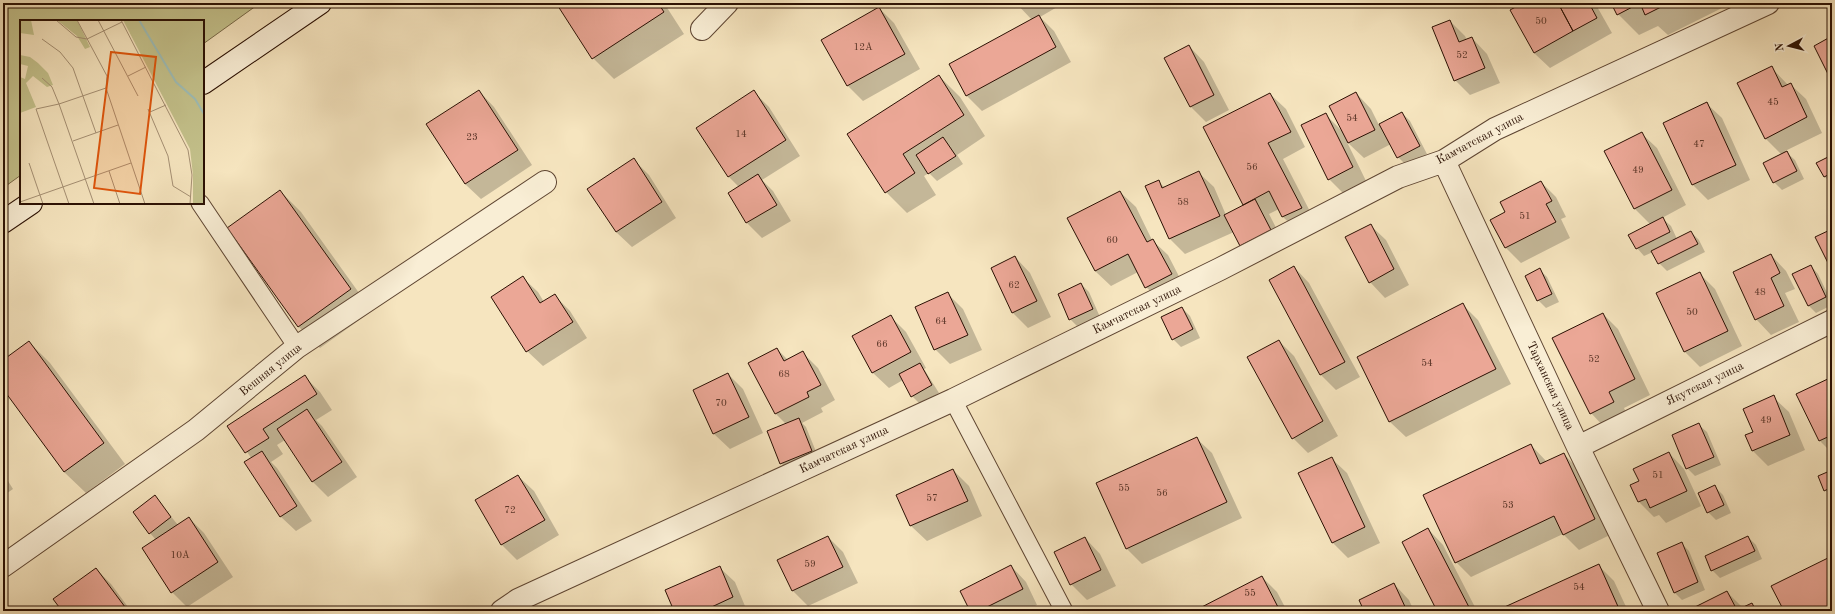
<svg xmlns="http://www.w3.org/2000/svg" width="1835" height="614" viewBox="0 0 1835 614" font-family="'Old Standard TT',serif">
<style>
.green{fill:#c4c28c;stroke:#786948}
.shadow{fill:#0003}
.building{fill:#eba796;stroke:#2b1003}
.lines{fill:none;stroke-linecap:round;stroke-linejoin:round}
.service-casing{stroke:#5e4532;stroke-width:19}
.minor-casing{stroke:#5e4532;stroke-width:24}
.secondary-casing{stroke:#2b1003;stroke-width:24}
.service{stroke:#f9eed5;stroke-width:17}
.minor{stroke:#f9eed5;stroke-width:22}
.secondary{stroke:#f9eed5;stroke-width:22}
.labels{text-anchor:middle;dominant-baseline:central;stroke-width:4;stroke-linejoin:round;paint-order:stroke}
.number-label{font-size:10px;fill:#5b3628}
.street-label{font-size:12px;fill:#2b1003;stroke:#f9eed5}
.inset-river{fill:none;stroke:#9ebeb8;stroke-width:2}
.inset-road{fill:none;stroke:#a59074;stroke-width:1}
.view{fill:#df550c;fill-opacity:0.15;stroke:#df550c;stroke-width:2}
.inset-edge{fill:none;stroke:#2b1003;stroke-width:2}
</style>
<rect width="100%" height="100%" fill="#f6e5bf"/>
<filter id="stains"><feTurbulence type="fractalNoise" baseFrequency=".005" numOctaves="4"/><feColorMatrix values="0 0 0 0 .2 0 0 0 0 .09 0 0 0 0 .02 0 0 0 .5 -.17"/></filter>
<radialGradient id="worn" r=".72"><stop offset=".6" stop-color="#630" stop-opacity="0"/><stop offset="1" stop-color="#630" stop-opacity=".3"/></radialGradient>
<!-- green -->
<path class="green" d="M3 3H260L203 44V21H21V175L3 188Z"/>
<!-- shadow -->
<path class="shadow" d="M557 3H664L684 34 614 79 593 58Z
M1016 3H1064L1040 17 1054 31 1071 62 982 111 967 96 950 65 1032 20Z
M1525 3H1595L1612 33 1550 68 1534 53Z
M1612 3H1722L1724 7 1668 35 1658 26 1639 35 1618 14Z
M879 8 894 23 920 69 863 101 848 86 822 40Z
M1450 21 1465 36 1467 40 1472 38 1487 54 1500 83 1470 95 1455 80Z
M1189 46 1204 62 1229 110 1206 122 1191 107 1165 58Z
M1771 67 1788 85 1790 84 1806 99 1822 133 1785 151 1795 160 1804 179 1782 190 1774 182 1782 155 1765 138Z
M939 76 960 97 985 136 957 155 963 164 937 181 929 173 924 176 936 195 907 213 886 192 849 134Z
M479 91 494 107 532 165 481 199 465 184 427 125Z
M754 92 769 107 800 156 762 180 773 191 791 221 762 238 747 223 729 193 739 187 729 177 698 128Z
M1356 93 1371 109 1379 125 1402 113 1410 121 1427 154 1406 165 1398 157 1391 144 1364 158 1347 142 1367 183 1344 194 1329 179 1325 114 1342 131Z
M1270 94 1286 109 1305 147 1283 159 1316 223 1299 232 1283 217 1279 209 1269 214 1285 245 1256 260 1241 245 1234 232 1185 254 1170 239 1146 186 1158 181 1165 188 1198 172 1214 187 1226 215 1244 205 1205 128Z
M1706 103 1722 118 1750 180 1708 200 1693 185 1664 123Z
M1641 133 1657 148 1686 205 1662 218 1671 226 1677 239 1691 232 1699 240 1705 252 1667 271 1659 263 1653 252 1644 256 1637 248 1651 225 1635 209 1605 152Z
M1832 156V184L1824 176Z
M634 160 649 175 676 218 632 247 616 232Z
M1541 182 1556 197 1566 217 1561 219 1570 238 1521 263 1506 248 1492 221 1507 213Z
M280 191 301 212 372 311 320 348 298 326Z
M1120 192 1136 207 1152 240 1168 255 1186 290 1162 302 1146 287 1138 272 1111 286 1095 271Z
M1370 225 1386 240 1409 285 1385 298 1370 282Z
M1771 255 1786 271 1795 289 1785 293 1799 322 1771 335 1756 319Z
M1015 257 1030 273 1051 317 1028 328 1013 313 992 268Z
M1811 266 1818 274 1832 303V305L1816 313 1808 305Z
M1294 267 1309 283 1360 377 1336 390 1321 375Z
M1540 270 1547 277 1559 302 1546 308 1538 300Z
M1700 274 1715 289 1742 346 1700 367 1684 351Z
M522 277 538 292 544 302 554 295 570 311 587 338 543 366 527 351Z
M1081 284 1089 292 1100 317 1078 327 1070 319Z
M948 294 963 309 982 350 950 364 935 349Z
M1463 305 1478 320 1511 384 1406 437 1390 422 1359 357Z
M1182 308 1190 316 1200 338 1181 347 1173 339Z
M1603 314 1618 329 1650 395 1624 408 1629 418 1606 429 1591 413Z
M890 316 906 332 926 368 924 369 939 393 920 404 912 396 903 380 889 388 873 373 854 336Z
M1279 341 1294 356 1338 436 1308 453 1293 438Z
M29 342 50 363 125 464 86 493 64 472 3 387V361Z
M777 349 788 360 803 353 818 368 835 400 821 408 823 412 802 423 806 427 819 459 789 471 781 463 786 424 776 414 749 363Z
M728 374 743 389 763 433 730 449 714 434 694 390Z
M305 377 320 392 332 410 316 420 322 426 357 477 328 497 312 481 285 440 277 445 283 454 271 462 277 468 312 521 296 531 280 516 252 459 229 427Z
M1832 379V453L1820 441Z
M1773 397 1789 412 1805 450 1768 466 1753 451 1747 436 1754 432Z
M1699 425 1707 432 1721 465 1695 476 1687 468Z
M1196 438 1212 453 1242 518 1142 564 1127 549 1097 484Z
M1531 445 1547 462 1564 454 1579 470 1610 535 1579 550 1563 534 1471 577 1456 562Z
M1669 453 1684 469 1701 506 1666 523 1659 515 1654 517 1639 502 1640 482Z
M1331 458 1347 473 1380 543 1348 558 1333 543 1299 474Z
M953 470 969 486 982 516 927 541 911 526 897 495Z
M1832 471V497L1825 490Z
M3 473 13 489 3 496Z
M518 476 534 491 559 535 517 560 501 544Z
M1715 487 1723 495 1731 513 1716 520 1708 512Z
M155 497 178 525 189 518 204 533 233 577 187 607 172 592 156 540 150 533Z
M1428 529 1443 545 1477 611H1439Z
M828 537 843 552 858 583 808 606 793 591 779 560Z
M1748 537 1756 545 1762 559 1720 578 1712 570Z
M1085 538 1100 554 1116 586 1087 600 1071 584Z
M1681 543 1689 551 1705 590 1682 600 1674 592Z
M1598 565 1614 581 1628 611H1500Z
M1011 566 1026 582 1037 605 1024 611H971Z
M719 567 735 582 747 611H675Z
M96 569 111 584 131 611H63Z
M1262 577 1277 592 1287 611H1196Z
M1394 584 1409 600 1414 611H1365Z
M1727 592 1743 608 1751 604 1759 611H1695Z"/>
<!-- building -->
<path class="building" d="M556 3H658L664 12 592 59Z
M1523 3H1558L1573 31 1534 53 1510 10Z
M1558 3H1589L1597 18 1573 31Z
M1611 3H1669L1645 15 1640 3 1617 15Z
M879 7 905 54 847 86 821 40Z
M1039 15 1056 47 966 96 949 64Z
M1450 20 1459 42 1472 37 1485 68 1454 81 1432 27Z
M1832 36V82L1814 46Z
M1189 45 1214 95 1190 107 1164 58Z
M1772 66 1782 87 1791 83 1807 117 1765 139 1737 83Z
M939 75 964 115 903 154 915 173 885 193 847 134Z
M479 90 518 150 465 184 426 124Z
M754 90 786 140 728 177 696 128Z
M1356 92 1375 130 1348 143 1329 106Z
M1270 93 1291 132 1268 143 1302 208 1282 217 1269 191 1243 205 1203 127Z
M1707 102 1736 165 1692 185 1663 123Z
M1402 112 1420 146 1397 158 1379 124Z
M1326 113 1353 167 1328 180 1301 125Z
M1642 132 1672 190 1634 209 1604 151Z
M943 137 956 156 928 174 916 155Z
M1787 151 1797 171 1773 183 1763 163Z
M1832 155V173L1824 177 1816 163Z
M634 158 662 202 616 232 587 189Z
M1199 171 1220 216 1169 239 1145 186 1159 180 1162 188Z
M758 174 777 205 746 223 728 193Z
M1541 181 1552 201 1546 204 1556 222 1505 248 1490 220 1505 212 1500 202Z
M280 190 351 289 298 327 227 228Z
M1120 191 1147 242 1153 239 1172 274 1145 288 1128 254 1095 271 1067 218Z
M1255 199 1271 230 1240 246 1224 215Z
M1663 217 1670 232 1636 249 1628 235Z
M1371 224 1394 269 1369 283 1345 237Z
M1832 229V271L1815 237Z
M1691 231 1698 244 1658 264 1651 251Z
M1771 254 1780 273 1771 278 1784 306 1755 320 1733 272Z
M1015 256 1037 301 1012 313 991 268Z
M1811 265 1826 297 1808 306 1792 274Z
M1294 266 1345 362 1320 375 1269 280Z
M1540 268 1552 294 1537 301 1525 276Z
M1700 272 1728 331 1684 352 1656 293Z
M523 276 540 303 555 294 573 322 526 352 491 297Z
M1081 283 1093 309 1069 320 1058 294Z
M948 292 968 335 934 350 915 307Z
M1463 303 1496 369 1389 422 1357 357Z
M1182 307 1193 329 1172 340 1161 317Z
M1603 313 1635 379 1609 392 1614 402 1590 414 1552 338Z
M891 315 911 352 872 373 852 336Z
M1279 340 1323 421 1292 439 1247 357Z
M29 341 104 443 64 472 3 389V360Z
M777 348 784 361 803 351 821 385 807 392 809 397 775 414 748 363Z
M920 363 932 385 911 397 899 374Z
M728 373 749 417 713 434 693 390Z
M305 375 317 394 263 429 269 438 245 453 227 426Z
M1832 377V435L1819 441 1796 394Z
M1774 395 1790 435 1752 451 1745 435 1753 432 1743 409Z
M307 409 342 462 312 482 277 429Z
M799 418 812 451 780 464 767 431Z
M1699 423 1714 457 1686 469 1672 435Z
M1197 437 1227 502 1126 549 1096 483Z
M1531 444 1540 464 1564 453 1595 519 1563 535 1554 516 1455 563 1423 495Z
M262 451 297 506 280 517 244 462Z
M1669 452 1687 491 1650 508 1646 499 1638 502 1630 485 1639 481 1633 469Z
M1332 457 1365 527 1332 543 1298 473Z
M953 469 968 501 910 526 896 495Z
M1832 470V487L1824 491 1818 476Z
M518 475 545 520 501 545 475 500Z
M1715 485 1724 505 1707 513 1698 493Z
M155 495 171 517 149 534 133 512Z
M189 517 218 562 171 593 142 548Z
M1428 528 1471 611H1437L1402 542Z
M828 536 843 567 792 591 777 560Z
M1748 536 1755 551 1711 571 1705 556Z
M1085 537 1101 570 1070 585 1054 552Z
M1682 542 1698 582 1674 593 1657 553Z
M1832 556V611H1784L1771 586Z
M1599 564 1620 611H1499L1498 610Z
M1011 565 1023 589 979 611H970L960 591Z
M720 566 733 597 703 611H674L665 590Z
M96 568 128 611H62L53 599Z
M1262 576 1280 611H1194Z
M1394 583 1407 611H1364L1359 600Z
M1727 591 1737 610 1752 603 1756 611H1694L1693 608Z"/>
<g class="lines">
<!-- service casing -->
<g class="service-casing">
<path id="service" d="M200 203 297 347
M953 400 1064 611"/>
</g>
<!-- minor casing -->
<g class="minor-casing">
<path id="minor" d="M702 29 727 3
M1444 161 1578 447 1658 611
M1578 447 1832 321
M3 566 196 430 297 347 545 182
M502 611 518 600 953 400 1220 269 1398 177 1444 161 1495 129 1768 3"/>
</g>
<!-- secondary casing -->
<g class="secondary-casing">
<path id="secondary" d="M203 83 320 3
M3 222 31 203"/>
</g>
<!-- service -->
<use href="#service" class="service"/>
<!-- minor -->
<use href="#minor" class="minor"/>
<!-- secondary -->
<use href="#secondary" class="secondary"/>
</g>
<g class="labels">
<!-- number labels -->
<g class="number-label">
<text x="1541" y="21">50</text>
<text x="863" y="47">12А</text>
<text x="1462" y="55">52</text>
<text x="1773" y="102">45</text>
<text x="1352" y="118">54</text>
<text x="741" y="134">14</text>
<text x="472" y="137">23</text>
<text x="1699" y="144">47</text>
<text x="1252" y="167">56</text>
<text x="1638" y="170">49</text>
<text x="1183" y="202">58</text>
<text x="1525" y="216">51</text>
<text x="1112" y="240">60</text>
<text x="1014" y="285">62</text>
<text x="1760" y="292">48</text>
<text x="1692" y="312">50</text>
<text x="941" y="321">64</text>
<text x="882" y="344">66</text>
<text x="1594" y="359">52</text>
<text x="1427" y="363">54</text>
<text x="784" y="374">68</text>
<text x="721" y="403">70</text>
<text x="1766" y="420">49</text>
<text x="1658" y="475">51</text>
<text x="1124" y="488">55</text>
<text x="1162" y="493">56</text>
<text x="932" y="498">57</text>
<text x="1508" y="505">53</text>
<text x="510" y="510">72</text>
<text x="180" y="555">10А</text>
<text x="810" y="564">59</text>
<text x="1579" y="587">54</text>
<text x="1250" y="593">55</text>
</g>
<!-- street labels -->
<g class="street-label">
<text transform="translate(1480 139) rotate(-28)">Камчатская улица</text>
<text transform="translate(1137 310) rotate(-26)">Камчатская улица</text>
<text transform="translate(271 370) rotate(-39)">Вешняя улица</text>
<text transform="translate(1705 384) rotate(-26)">Якутская улица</text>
<text transform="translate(1550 386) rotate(65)">Тарханская улица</text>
<text transform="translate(844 450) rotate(-25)">Камчатская улица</text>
</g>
</g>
<!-- overview -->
<g transform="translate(20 20)">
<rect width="184" height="184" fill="#f6e5bf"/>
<path d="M1 0H11L14 15 0 13ZM37 0H57L70 27 65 29 57 16ZM103 0H184V184L173 183V155L170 129ZM0 35 10 37 18 43 28 53 33 65 27 67 13 56 6 63 16 87 0 93V57L5 59 8 46 0 44Z" fill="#c4c28c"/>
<path class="inset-river" d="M119 0 156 62 175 79 184 94"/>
<path class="inset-road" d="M36 0 56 17 67 19M57 0 87 56 86 68 125 184M78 0 118 76M101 0 168 130 172 155 170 184M22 19 40 32 53 48 76 113M67 19 102 2M108 56 126 47M22 58 32 67 39 84 74 184M128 89 148 136 153 166 171 177M130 92 146 85M53 121 98 105M9 143 23 184M89 151 100 184M0 182 111 143M49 184 16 89 39 84 86 68"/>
<path class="view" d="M91 32 136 37 120 174 74 168Z"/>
<rect width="184" height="184" class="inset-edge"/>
</g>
<!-- margin -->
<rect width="1835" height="614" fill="none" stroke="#f6e5bf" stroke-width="16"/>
<rect x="4" y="4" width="1827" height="606" fill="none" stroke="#2b1003" stroke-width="2"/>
<rect x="8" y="8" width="1819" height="598" fill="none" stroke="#2b1003"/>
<!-- north arrow -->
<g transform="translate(1789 46) rotate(263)" stroke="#f9eed5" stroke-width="3" paint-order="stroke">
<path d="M0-3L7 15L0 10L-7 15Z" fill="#2b1003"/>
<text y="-6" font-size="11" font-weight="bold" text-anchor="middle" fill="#2b1003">N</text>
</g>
<rect width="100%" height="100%" filter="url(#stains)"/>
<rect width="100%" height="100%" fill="url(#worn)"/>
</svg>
